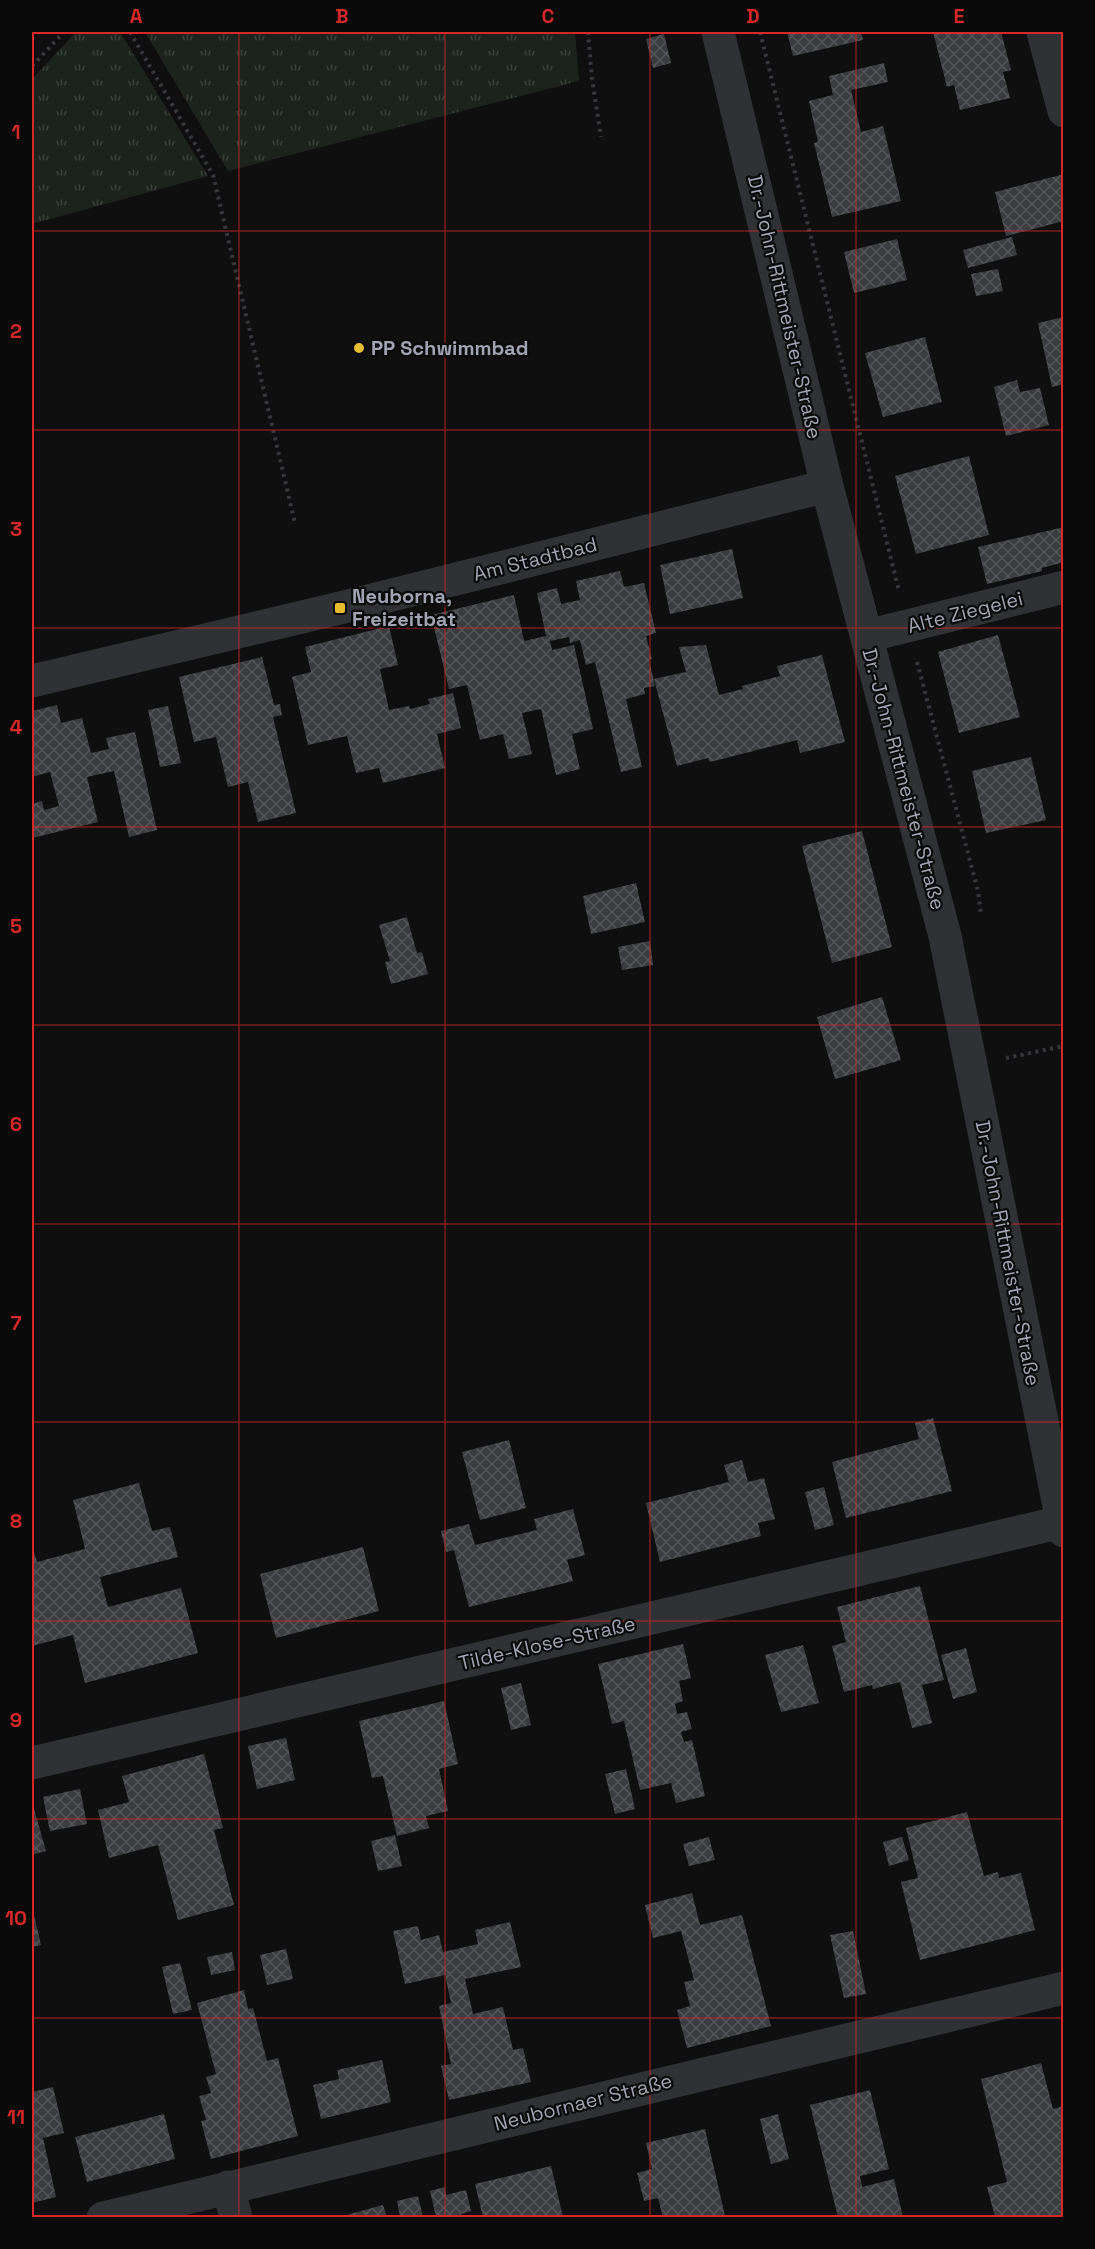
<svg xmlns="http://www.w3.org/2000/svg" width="1095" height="2249" viewBox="0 0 1095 2249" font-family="'Space Grotesk',sans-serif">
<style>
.grass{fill:url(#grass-tufts)}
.building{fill:url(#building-cross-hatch)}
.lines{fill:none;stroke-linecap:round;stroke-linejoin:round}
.path{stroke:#36373c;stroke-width:4;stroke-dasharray:3 4.5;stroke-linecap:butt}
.street{stroke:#303135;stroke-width:33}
.grid{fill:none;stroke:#d62828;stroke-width:1.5;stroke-opacity:0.55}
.poi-dot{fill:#e7bd31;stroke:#0a0a0b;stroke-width:2}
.labels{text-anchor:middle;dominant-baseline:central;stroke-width:4.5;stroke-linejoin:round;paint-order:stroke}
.street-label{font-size:20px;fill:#a1a4b1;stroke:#0a0a0b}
.poi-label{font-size:20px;font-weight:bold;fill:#a1a4b1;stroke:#0a0a0b;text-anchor:start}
.neatline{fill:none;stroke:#d62828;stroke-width:2}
.grid-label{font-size:20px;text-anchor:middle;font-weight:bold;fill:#d62828}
</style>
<defs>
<pattern id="grass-tufts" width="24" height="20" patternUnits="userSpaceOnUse" patternTransform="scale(1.5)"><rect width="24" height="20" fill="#1c231d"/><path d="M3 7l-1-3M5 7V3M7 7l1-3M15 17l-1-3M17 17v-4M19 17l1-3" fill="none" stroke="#3a403b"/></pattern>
<pattern id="building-cross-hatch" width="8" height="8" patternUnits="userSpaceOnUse" patternTransform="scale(1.5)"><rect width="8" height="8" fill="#3b3c40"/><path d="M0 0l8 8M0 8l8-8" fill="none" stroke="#545559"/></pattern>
</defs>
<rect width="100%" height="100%" fill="#0f0f10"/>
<!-- grass -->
<path class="grass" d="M76 32H120L208 176 32 224V79Z
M145 32H575L579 81 228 171Z"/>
<!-- building -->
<path class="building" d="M787 32H861L863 40 793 56Z
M933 32H1001L1011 70 1003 72 1010 98 960 110 954 85 947 87Z
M664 34 671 63 653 68 646 39Z
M884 63 888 82 851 90 861 132 883 126 901 201 832 217 814 143 818 142 809 101 833 95 829 76Z
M1064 174V221L1006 236 995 192Z
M1012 237 1017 255 968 268 963 250Z
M897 239 907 280 854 293 844 252Z
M998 269 1003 291 976 296 971 274Z
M1064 317V384L1052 387 1038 323Z
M925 337 942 402 883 417 865 353Z
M1017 380 1020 392 1040 388 1049 425 1006 436 994 387Z
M969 456 989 535 916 554 895 476Z
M1064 527V562L1042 568V571L987 584 978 547Z
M732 549 743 598 670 614 660 565Z
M620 571 624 587 644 583 656 633 646 636 652 659 649 660 655 686 644 688 645 694 626 699 642 767 621 772 595 662 586 665 580 640 570 643 569 637 550 641 552 650 574 645 593 729 572 734 580 769 556 775 541 709 522 713 532 754 509 759 503 734 480 740 467 685 449 689 431 615 514 595 524 641 546 636 537 593 557 588 561 604 580 600 576 581Z
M389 626 398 665 380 669 389 710 409 706 410 709 430 704 428 699 453 693 461 728 437 734 445 768 383 783 379 768 356 773 347 736 308 745 292 677 311 672 305 647Z
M998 635 1020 717 959 733 938 652Z
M706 645 719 695 743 689 742 686 780 676 777 666 822 655 845 742 800 753 797 740 710 762 708 758 677 766 654 679 686 672 679 647Z
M262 657 274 705 280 704 282 715 273 717 296 813 258 822 248 782 228 787 216 737 194 742 179 677Z
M57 705 61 723 82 718 91 753 109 749 106 738 135 732 157 830 129 837 114 771 87 777 98 822 32 838V804L42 801 44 810 59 806 50 772 32 777V711Z
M168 706 181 763 160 767 148 710Z
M1031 757 1046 820 986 833 972 771Z
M862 831 892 947 832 963 802 846Z
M636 883 645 922 591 934 583 896Z
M407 917 417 953 422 952 428 974 391 984 385 962 390 961 379 925Z
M650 941 653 965 622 970 618 947Z
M882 997 901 1060 835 1079 817 1017Z
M933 1418 952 1491 846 1518 832 1462 919 1439 915 1423Z
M509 1440 526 1508 480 1520 462 1452Z
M742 1460 748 1482 764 1478 775 1519 758 1523 761 1536 660 1562 646 1503 729 1482 724 1465Z
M139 1483 152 1531 170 1527 178 1557 100 1577 108 1607 181 1588 198 1653 85 1683 73 1635 32 1646V1545L37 1562 85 1549 73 1500Z
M824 1487 834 1525 815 1530 805 1492Z
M573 1509 585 1555 567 1560 573 1581 469 1607 454 1550 446 1552 441 1531 469 1524 475 1545 537 1530 534 1519Z
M363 1547 379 1611 276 1638 260 1574Z
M920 1586 944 1680 922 1685 932 1723 912 1728 900 1682 873 1689 872 1685 844 1692 832 1646 846 1642 837 1607Z
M683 1644 691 1678 679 1681 683 1701 675 1704 677 1714 687 1712 692 1729 681 1732 684 1742 692 1740 705 1796 676 1803 671 1783 640 1790 624 1721 612 1724 598 1664Z
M803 1645 819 1703 781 1712 765 1655Z
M966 1648 977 1692 953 1699 941 1655Z
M521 1683 531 1725 511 1730 501 1688Z
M444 1701 458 1764 439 1769 448 1811 426 1816 429 1828 397 1836 383 1776 372 1778 359 1721Z
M286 1738 295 1780 257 1789 248 1746Z
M204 1754 223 1828 214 1830 234 1905 178 1920 158 1845 109 1858 98 1810 129 1802 122 1776Z
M626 1769 635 1809 615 1814 605 1774Z
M80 1789 87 1824 50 1831 43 1797Z
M32 1802 46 1851 32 1855Z
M967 1812 984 1876 998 1872 999 1878 1021 1873 1035 1930 920 1960 901 1882 918 1878 906 1828Z
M395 1835 402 1866 378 1871 371 1841Z
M709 1837 715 1860 689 1866 683 1844Z
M902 1837 909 1860 889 1866 883 1842Z
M692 1893 700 1925 742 1915 771 2026 687 2048 677 2010 690 2006 684 1982 694 1980 681 1931 653 1938 645 1905Z
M32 1907 41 1945 32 1947Z
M510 1922 521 1967 465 1979 473 2014 503 2007 513 2050 523 2048 531 2082 449 2100 441 2066 451 2064 439 2006 451 2003 445 1975 405 1984 393 1931 418 1926 421 1940 439 1935 443 1952 478 1944 475 1930Z
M853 1931 866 1994 844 1998 830 1935Z
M286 1949 293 1979 267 1985 260 1955Z
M232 1952 235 1970 211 1975 207 1957Z
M180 1963 192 2010 173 2014 162 1967Z
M244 1990 248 2009 253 2008 267 2061 278 2058 298 2136 211 2159 201 2121 206 2120 199 2096 211 2093 206 2077 216 2074 197 2003Z
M382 2060 391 2102 321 2119 313 2085 339 2079 337 2070Z
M1041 2063 1053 2109 1063 2106 1064 2108V2217H995L987 2187 1007 2182 981 2079Z
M53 2087 64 2133 43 2138 56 2197 32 2203V2092Z
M870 2090 889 2169 860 2176 862 2187 894 2179 903 2217H838L810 2105Z
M164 2114 175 2159 87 2182 75 2137Z
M778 2114 789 2159 771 2164 760 2119Z
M705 2129 725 2216 663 2217 658 2198 644 2201 637 2173 652 2169 646 2143Z
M551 2166 563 2217H483L475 2184Z
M445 2187 446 2195 466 2190 471 2211 461 2214 462 2217H436L430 2191Z
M418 2196 423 2217H400L397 2201Z
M383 2205 387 2217H339Z"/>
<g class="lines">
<!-- path -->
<path class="path" d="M130 32 213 175 295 523
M588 32 592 79 601 137
M760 32 899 591
M32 66 64 32
M917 662 978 891 981 914
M1006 1058 1064 1046"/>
<!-- street -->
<path class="street" d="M718 32 827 486 945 936 1064 1531
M1043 32 1064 111
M867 636 1064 587
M32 681 340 608 827 486
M32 1763 1062 1522
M228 2187 236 2218
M103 2218 1064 1988"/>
</g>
<!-- grid -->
<path class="grid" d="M239 32V2218M445 32V2218M650 32V2218M856 32V2218M32 231H1064M32 430H1064M32 628H1064M32 827H1064M32 1025H1064M32 1224H1064M32 1422H1064M32 1621H1064M32 1819H1064M32 2018H1064"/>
<!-- markers -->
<g class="poi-dot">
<circle cx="359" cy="348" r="6"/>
<rect x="334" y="602" width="12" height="12" rx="3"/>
</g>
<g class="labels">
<!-- street labels -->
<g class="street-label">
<text transform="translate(785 307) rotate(77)">Dr.-John-Rittmeister-Straße</text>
<text transform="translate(535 559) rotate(-14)">Am Stadtbad</text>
<text transform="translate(965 612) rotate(-14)">Alte Ziegelei</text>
<text transform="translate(904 779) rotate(75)">Dr.-John-Rittmeister-Straße</text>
<text transform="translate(1008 1253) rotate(79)">Dr.-John-Rittmeister-Straße</text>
<text transform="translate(547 1643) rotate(-13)">Tilde-Klose-Straße</text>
<text transform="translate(583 2102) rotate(-14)">Neubornaer Straße</text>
</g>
<!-- poi labels -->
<g class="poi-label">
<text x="371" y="348">PP Schwimmbad</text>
<text x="352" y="596">Neuborna,<tspan x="352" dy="23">Freizeitbat</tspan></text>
</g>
</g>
<!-- border -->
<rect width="1095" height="2249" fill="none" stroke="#0a0a0b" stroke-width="66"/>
<rect x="33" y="33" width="1029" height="2183" class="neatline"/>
<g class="grid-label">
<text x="136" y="23">A</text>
<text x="342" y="23">B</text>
<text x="548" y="23">C</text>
<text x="753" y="23">D</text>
<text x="959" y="23">E</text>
<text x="16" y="139">1</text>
<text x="16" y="338">2</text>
<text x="16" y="536">3</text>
<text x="16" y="734">4</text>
<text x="16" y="933">5</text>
<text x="16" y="1131">6</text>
<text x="16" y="1330">7</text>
<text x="16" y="1528">8</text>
<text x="16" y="1727">9</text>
<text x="16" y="1925">10</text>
<text x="16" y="2124">11</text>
</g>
</svg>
